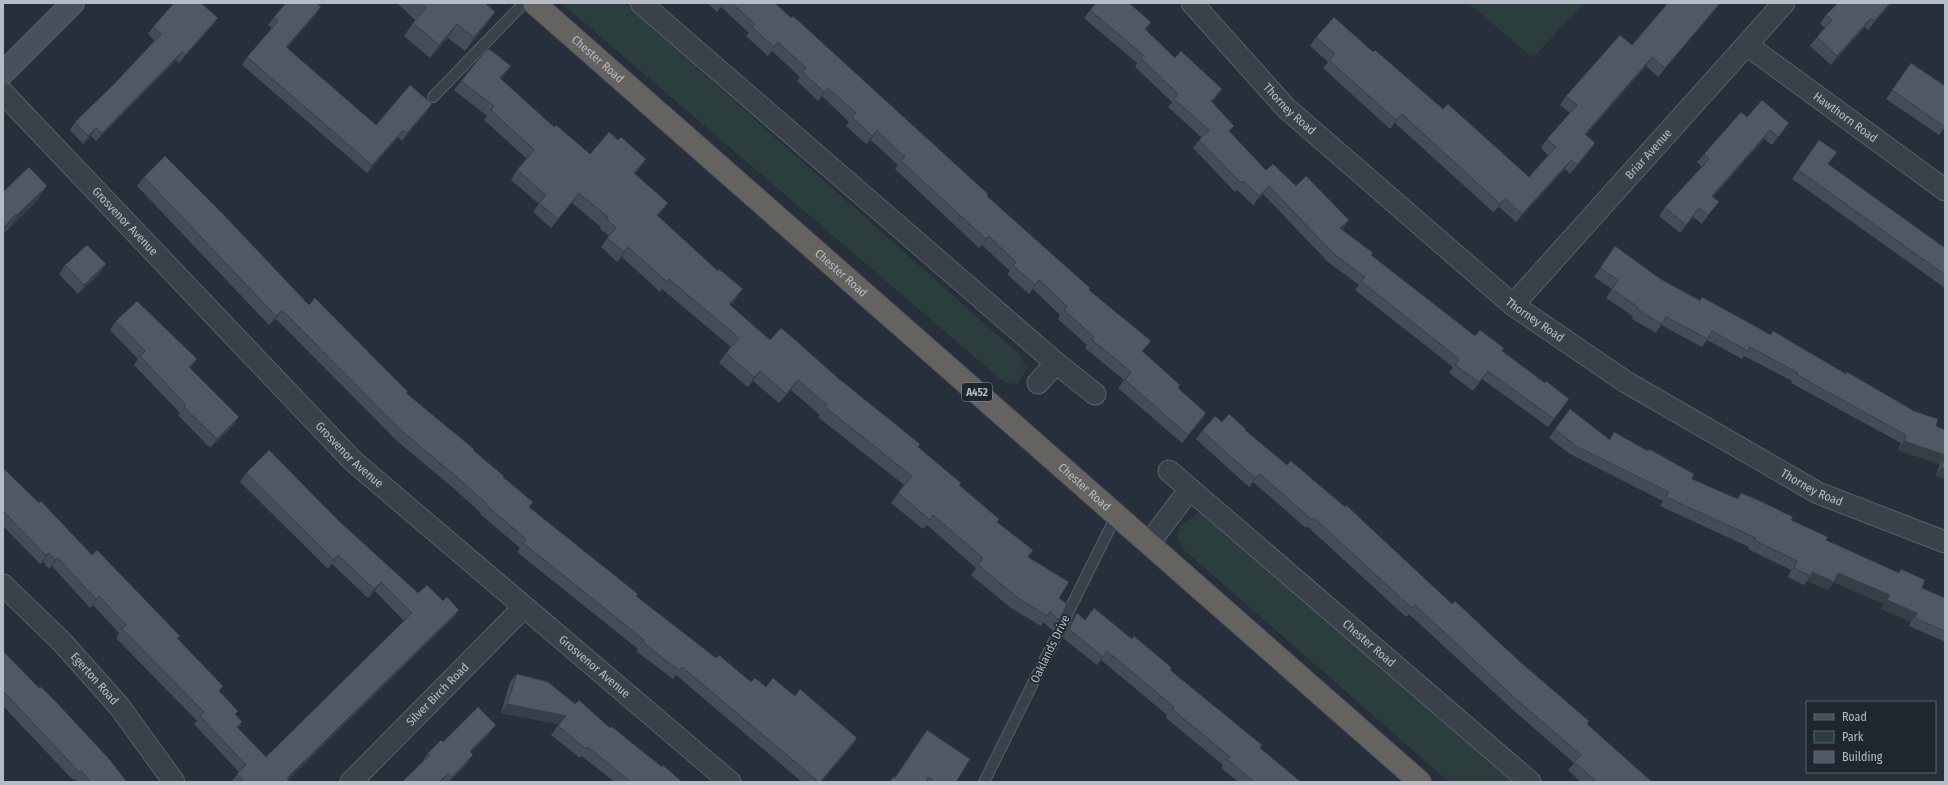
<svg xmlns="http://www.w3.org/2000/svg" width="1948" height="785" viewBox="0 0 1948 785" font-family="'Fira Sans Condensed',sans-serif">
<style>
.green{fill:#2b3d3d}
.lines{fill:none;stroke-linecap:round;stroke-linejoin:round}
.service-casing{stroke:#575f69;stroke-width:12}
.minor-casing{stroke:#575f69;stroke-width:23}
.secondary-casing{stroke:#575f69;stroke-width:24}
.trunk-casing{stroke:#444c56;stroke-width:24}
.service{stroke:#39414b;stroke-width:10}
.minor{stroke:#39414b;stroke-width:21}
.secondary{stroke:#48505d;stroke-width:22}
.trunk{stroke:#646360;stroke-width:22}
.wall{fill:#444c57}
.shaded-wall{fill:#373e47}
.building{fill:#4f5865;stroke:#373e47}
.labels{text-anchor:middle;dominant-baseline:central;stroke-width:3.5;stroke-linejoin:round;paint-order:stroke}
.shield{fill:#1e2630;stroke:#888f99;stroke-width:1}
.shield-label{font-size:11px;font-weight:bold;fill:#b5bcc6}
.street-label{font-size:12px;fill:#b5bcc6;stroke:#1e2630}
</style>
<rect width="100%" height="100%" fill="#262f3a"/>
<!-- green -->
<path class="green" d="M561 3H624L1020 355 1027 369 1017 384 1005 383Z
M1468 3H1584L1533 58Z
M1199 512 1513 782H1449L1184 550 1177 535 1180 526Z"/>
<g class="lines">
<!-- service casing -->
<g class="service-casing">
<path id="service" d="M433 97 524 3
M984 782 1116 516"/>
</g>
<!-- minor casing -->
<g class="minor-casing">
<g id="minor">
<path d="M641 3 1056 363 1095 394"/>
<path id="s1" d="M1192 3 1286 108 1513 305 1626 382 1818 493 1945 542"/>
<path id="s2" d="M1747 45 1945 190"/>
<path id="s3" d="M3 93 353 461 730 782"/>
<path id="s4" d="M1513 305 1784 3"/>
<path d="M1038 383 1056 363"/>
<path id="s5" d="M1169 471 1530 782"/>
<path d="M1149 543 1190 489"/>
<path id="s6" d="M3 585 62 642 119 706 174 782"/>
<path id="s7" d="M351 782 524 607"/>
</g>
</g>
<!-- secondary casing -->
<g class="secondary-casing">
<path id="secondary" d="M3 73 73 3"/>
</g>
<!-- trunk casing -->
<g class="trunk-casing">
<g id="trunk">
<path id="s8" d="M534 3 1420 782"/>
</g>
</g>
<!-- service -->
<use href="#service" class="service"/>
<!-- minor -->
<use href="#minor" class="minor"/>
<!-- secondary -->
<use href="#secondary" class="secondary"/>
<!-- trunk -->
<use href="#trunk" class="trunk"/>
</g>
<!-- wall -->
<path class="wall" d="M397 3H485L495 12 486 25 465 51 448 38 430 58 404 36 415 20Z
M707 3H775L988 194 987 196 1089 290 1142 352 1180 385 1178 388 1200 422 1182 443 1118 388 1124 380 1085 348 1087 345 1058 319 1060 315 1033 289 1029 294 1007 274 1010 271 982 245 979 248 895 169 898 165 871 140 866 144 846 126 849 122 822 96 818 101 797 81 800 77 772 51 768 56 746 36 749 33 721 7 717 12Z
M1721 3 1658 77 1646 66 1586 135 1589 152 1570 174 1565 169 1516 222 1499 207 1493 212 1395 123 1390 129 1323 68 1328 62 1310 46 1316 37 1373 52 1443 109 1529 177 1548 155 1541 148 1547 139 1570 113 1560 105 1566 96 1632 45Z
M1836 3H1891L1868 30 1865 27 1831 65 1810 46 1817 37 1825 28 1820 24 1826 15 1837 4Z
M1090 10 1151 22 1146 30 1175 58 1222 89 1212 102 1230 132 1266 170 1296 186 1349 220 1342 230 1371 255 1475 336 1502 351 1563 407 1548 427 1482 379 1473 391 1449 373 1453 367 1355 290 1359 285 1328 262 1263 194 1253 205 1237 190 1235 192 1193 148 1201 137 1168 107 1172 102 1135 67 1137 63 1084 18Z
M316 14 287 48 376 125 432 104 427 111 402 141 398 137 367 173 242 65 247 57 272 28 268 25 274 17Z
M218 18 212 26 179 63 176 60 96 141 91 136 83 144 70 130 75 122 114 84 155 41 148 34 153 27Z
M1911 63 1945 86V131L1943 129 1939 135 1886 99Z
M511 66 501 79 554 127 590 154 618 140 646 159 635 174 661 213 658 216 736 299 730 305 770 340 838 378 918 447 959 485 999 519 997 522 1028 557 1059 598V620L1052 630 1043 622 1041 626 1011 608 971 575 976 568 927 525 923 529 891 503 904 485 818 417 820 415 791 390 779 403 753 381 748 387 719 363 726 353 731 347 662 289 660 292 622 257 617 262 601 247 609 236 600 229 601 227 572 203 551 228 533 212 539 204 511 180 517 170 527 159 484 120 487 116 454 90 461 81Z
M1747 117 1789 123 1772 145 1764 139 1713 197 1719 202 1712 210 1702 224 1693 217 1680 233 1659 216 1665 207 1702 167 1697 162 1704 154Z
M1819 140 1828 164 1945 248V288L1792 179Z
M144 177 309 305 407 394 473 450 503 478 530 508 636 596 716 658 751 682 795 696 857 738 851 747 821 782H802L676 675 673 679 636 651 638 649 517 552 520 548 480 514 481 513 452 487 397 441 276 319 269 325 137 186Z
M47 186 35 203 5 232 4 231 3 233V192Z
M1615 246 1659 278 1700 300 1702 297 1771 335 1773 331 1936 426 1945 430V479L1936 476 1940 464 1898 450 1901 443 1791 383 1792 381 1744 356 1742 359 1707 340 1702 347 1661 325 1656 333 1632 319 1633 316 1606 298 1612 289 1594 277Z
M65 265 100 273 78 294 59 274Z
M116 321 191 368 233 426 210 448 178 415 180 413 134 365 138 359 110 330Z
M1222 422 1245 430 1452 604 1518 660 1589 721 1587 724 1652 782H1581L1568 770 1574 763 1512 709 1409 614 1406 617 1307 526 1306 528 1253 482 1249 487 1196 439 1202 431Z
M1555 429 1609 440 1614 432 1692 479 1737 499 1741 493 1791 520 1826 540 1898 573 1901 569 1922 588 1945 598V642L1909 626 1911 622 1881 609 1884 604 1833 582 1828 590 1807 581 1804 585 1788 577 1791 570 1748 549 1749 547 1660 506 1663 501 1570 454 1549 438Z
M3 468 92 555 180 636 177 639 219 692 235 715 242 722 238 728 266 757 404 621 375 591 368 598 332 564 328 569 240 482 246 473 339 521 418 593 443 601 459 610 453 618 289 779 287 782H231L239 772 194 724 197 721 116 638 119 633 93 605 90 608 52 566 49 569 43 562 40 564 3 526Z
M1077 613 1085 620 1171 671 1260 748 1301 782H1238L1221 768 1223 765 1166 718 1167 715 1101 660 1097 665 1063 638 1071 622Z
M3 651 127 782H77L75 779 73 780 3 706Z
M517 674 575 704 610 728 682 782H614L582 756 580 758 551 735 559 724 501 713 510 682Z
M927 730 956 782H889L893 777 895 778Z
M490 733 471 752 467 764 449 782H402L422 762 428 753 443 742Z"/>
<!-- shaded-wall -->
<path class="shaded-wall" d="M723 3H724L717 12Z
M1720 3H1721L1658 77 1665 68Z
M1890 3H1891L1868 30 1874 21Z
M321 7 316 14 281 55 286 47Z
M495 12 486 25 465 51 474 37Z
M218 18 212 26 179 63 185 55Z
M1871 18 1865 27 1831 65 1837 56Z
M457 24 448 38 430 58 439 45Z
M778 42 772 51 768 56 774 47Z
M182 52 176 60 96 141 102 133Z
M1652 57 1646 66 1579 143 1585 134Z
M511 66 504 76 494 88 500 78Z
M828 88 822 96 818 101 824 92Z
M1222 89 1216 98 1205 110 1211 101Z
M432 104 427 111 402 141 407 133Z
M1402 114 1395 123 1390 129 1396 120Z
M1789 123 1783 132 1772 145 1778 137Z
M96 128 91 136 83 144 88 136Z
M403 130 398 137 367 173 372 165Z
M1770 130 1764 139 1706 205 1712 196Z
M877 131 871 140 866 144 872 136Z
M1595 143 1589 152 1570 174 1577 165Z
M646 159 639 168 627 183 634 173Z
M1571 160 1565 169 1516 222 1522 214Z
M47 186 35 203 5 232 17 215Z
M1269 186 1263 194 1253 205 1259 196Z
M579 193 572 203 551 228 558 219Z
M1505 198 1499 207 1493 212 1500 204Z
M668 203 661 213 650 225 657 215Z
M1699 208 1693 217 1680 233 1686 225Z
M16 214 4 231 3 233V228Z
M1349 220 1343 229 1334 237 1340 228Z
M989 236 982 245 979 248 986 239Z
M628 247 622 257 617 262 624 252Z
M106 264 100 273 78 294 84 285Z
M1039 280 1033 289 1029 294 1035 285Z
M743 289 736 299 723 314 729 304Z
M282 310 276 319 269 325 276 316Z
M197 359 191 368 189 367Z
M760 371 753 381 748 387 754 377Z
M798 380 791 390 779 403 786 394Z
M1206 413 1200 422 1182 443 1188 435Z
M239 417 233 426 210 448 217 439Z
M1904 441 1945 455V457L1940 464 1898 450Z
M1941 467 1945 469V479L1936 476Z
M1260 474 1253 482 1249 487 1255 478Z
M49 553 43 562 40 564 46 555Z
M338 555 332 564 328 569 334 560Z
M58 558 52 566 49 569 55 560Z
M1812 572 1838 573 1890 595 1884 604 1833 582 1828 590 1807 581Z
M381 582 375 591 368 598 374 589Z
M99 596 93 605 90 608 96 599Z
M1887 600 1917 613 1911 622 1881 609Z
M459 610 453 618 286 782 287 778Z
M507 704 566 716 560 725 501 713Z
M496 725 490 733 464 760 470 751Z
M857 738 851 747 821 782H820Z
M473 755 467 764 449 782H448L452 777Z
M448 773 442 782H439Z"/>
<!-- building -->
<path class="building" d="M174 3H201L218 18 185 55 182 52 102 133 96 128 88 136 75 122 114 84 161 34 153 27Z
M286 3H316L321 7 286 47 376 125 410 85 432 104 407 133 403 130 372 165 247 57 278 21 274 17Z
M421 3H485L495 12 474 37 457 24 439 45 413 23 426 8Z
M732 3H775L791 18 793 16 988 194 987 196 1090 288 1089 290 1151 341 1142 351 1180 385 1178 388 1206 413 1188 435 1125 380 1131 372 1091 339 1094 337 1064 310 1067 306 1039 280 1035 285 1013 266 1016 262 989 236 986 239 901 161 905 157 877 131 872 136 852 117 856 113 828 88 824 92 803 72 806 68 778 42 774 47 752 27 755 24Z
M1096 3H1129L1151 22 1145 29 1175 58 1181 51 1222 89 1211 101 1234 126 1229 131 1266 170 1273 164 1296 186 1306 176 1349 220 1340 228 1373 253 1371 255 1475 336 1480 330 1504 348 1502 351 1545 383 1546 381 1569 399 1554 419 1488 371 1479 382 1455 365 1459 359 1361 281 1365 277 1334 254 1269 186 1259 196 1243 181 1241 183 1199 140 1209 130 1174 99 1178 94 1141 58 1143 55 1090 10Z
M1668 3H1720L1665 68 1652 57 1585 134 1595 143 1577 165 1571 160 1522 214 1505 198 1500 204 1402 114 1396 120 1329 60 1335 54 1316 37 1334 17 1373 52 1375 50 1443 109 1448 104 1529 177 1556 147 1547 139 1577 105 1566 96 1620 35 1632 45Z
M1838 3H1890L1874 21 1871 18 1837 56 1817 37 1832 20 1826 15Z
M488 48 511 66 500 78 554 127 556 125 590 154 609 132 618 140 621 137 646 159 634 173 668 203 657 215 718 271 719 269 743 289 729 304 770 340 781 328 793 338 838 378 920 444 918 447 961 483 959 485 999 519 997 522 1033 550 1028 557 1069 582 1059 598 1067 604 1059 620 1050 612 1047 616 1018 598 978 565 983 558 933 515 930 520 898 493 912 476 825 407 827 405 798 380 786 394 760 371 754 377 726 353 739 338 669 279 667 282 628 247 624 252 607 238 616 228 607 219 608 217 579 193 558 219 539 203 546 195 517 170 534 150 491 110 494 106 461 81Z
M1911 63 1945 86V127L1892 90Z
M1762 100 1789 123 1778 137 1770 130 1712 196 1719 202 1708 215 1699 208 1686 225 1665 207 1709 159 1704 154 1741 112 1747 117Z
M1819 140 1837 152 1828 164 1945 248V275L1798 170Z
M165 156 223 214 309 305 315 298 408 392 406 393 474 449 473 450 504 476 503 477 533 502 529 507 638 594 636 596 716 658 719 655 751 682 755 678 766 687 773 678 795 696 800 689 857 738 820 782H819L682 667 679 670 660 656 643 642 644 640 523 543 526 539 486 505 487 504 458 478 403 432 282 310 276 316 144 177Z
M29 167 47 186 17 215 16 214 3 228V192Z
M87 245 106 264 84 285 65 265Z
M1615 246 1659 278 1700 301 1702 297 1771 335 1773 331 1846 374 1847 372 1914 411 1938 419 1936 426 1945 430V455L1904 441 1906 435 1797 375 1798 373 1750 347 1748 351 1712 331 1708 339 1666 317 1662 324 1638 310 1639 308 1612 289 1618 280 1600 268Z
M137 301 197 359 189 367 239 417 217 439 184 407 186 405 140 356 145 351 116 321Z
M1570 409 1610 440 1614 432 1648 451 1649 449 1694 474 1692 479 1738 499 1741 493 1758 500 1793 517 1791 520 1828 537 1826 540 1899 573 1901 569 1925 580 1922 588 1945 598V631L1915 618 1917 613 1887 600 1890 595 1838 573 1834 582 1812 572 1811 576 1794 568 1797 561 1754 540 1756 538 1666 497 1669 492 1576 446 1555 429Z
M1229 414 1246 429 1245 430 1287 465 1291 461 1345 507 1346 505 1452 604 1455 601 1518 660 1589 721 1587 724 1652 782H1597L1574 762 1581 755 1518 701 1415 605 1412 608 1314 518 1312 520 1260 474 1255 478 1202 431 1215 416 1222 422Z
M269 450 339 521 418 593 427 585 443 601 447 597 459 610 287 778 289 780 287 782H245L237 774 246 765 200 716 204 712 122 629 126 625 99 596 96 599 58 558 55 560 49 553 46 555 3 511V468L39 503 41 501 92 555 97 550 180 636 177 638 223 686 219 691 238 711 235 714 242 722 237 727 266 757 412 613 381 582 374 589 338 555 334 560 246 473Z
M1945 458V469L1941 467Z
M1094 608 1132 639 1134 636 1172 668 1170 670 1262 745 1260 748 1301 782H1254L1227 759 1230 757 1172 709 1174 707 1107 651 1103 657 1069 629 1077 613 1085 620Z
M3 651 39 688 41 687 59 705 110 760 127 782H90L81 770 79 772 5 693 3 694Z
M517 674 548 682 575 704 579 700 610 728 611 726 662 767 663 765 682 782H631L588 747 586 749 558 726 566 716 507 704Z
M478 707 496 725 470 751 473 755 452 777 448 773 439 782H402L430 755 428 753 441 740 443 742Z
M927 730 970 759 956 782H936L928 777 926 782H890L893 777 895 778Z"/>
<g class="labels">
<!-- shield labels -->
<rect class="shield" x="962" y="383" width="30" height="18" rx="3"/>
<g class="shield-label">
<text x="977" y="392">A452</text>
</g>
<!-- street labels -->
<g class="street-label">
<text stroke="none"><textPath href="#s8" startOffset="85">Chester Road</textPath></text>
<text stroke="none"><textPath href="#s1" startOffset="144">Thorney Road</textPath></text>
<text stroke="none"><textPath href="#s2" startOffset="122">Hawthorn Road</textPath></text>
<text stroke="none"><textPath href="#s4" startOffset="203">Briar Avenue</textPath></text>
<text stroke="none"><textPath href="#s3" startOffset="177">Grosvenor Avenue</textPath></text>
<text stroke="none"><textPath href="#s8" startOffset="409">Chester Road</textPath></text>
<text stroke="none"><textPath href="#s1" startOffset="468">Thorney Road</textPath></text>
<text stroke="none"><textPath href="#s3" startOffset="501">Grosvenor Avenue</textPath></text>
<text stroke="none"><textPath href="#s8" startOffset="733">Chester Road</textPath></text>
<text stroke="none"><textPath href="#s1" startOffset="792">Thorney Road</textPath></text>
<text stroke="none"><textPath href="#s5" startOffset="264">Chester Road</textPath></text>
<text transform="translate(1050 649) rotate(-64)">Oaklands Drive</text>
<text stroke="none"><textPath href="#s3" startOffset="825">Grosvenor Avenue</textPath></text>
<text stroke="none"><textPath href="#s6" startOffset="131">Egerton Road</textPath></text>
<text stroke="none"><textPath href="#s7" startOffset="123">Silver Birch Road</textPath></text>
</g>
</g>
<!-- border -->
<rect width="1948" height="785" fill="none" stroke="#b5bcc6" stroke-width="8"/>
<!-- legend -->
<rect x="1806" y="701" width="130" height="72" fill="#1e2630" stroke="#5a626c"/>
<rect x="1814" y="714" width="20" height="6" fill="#48505d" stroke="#5a626c"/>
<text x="1842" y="721" font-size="12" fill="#b5bcc6">Road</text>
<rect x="1814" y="731" width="20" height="12" fill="#2b3d3d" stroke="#5a626c"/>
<text x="1842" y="741" font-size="12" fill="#b5bcc6">Park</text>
<rect x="1814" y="751" width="20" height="12" fill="#4f5865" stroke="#5a626c"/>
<text x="1842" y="761" font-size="12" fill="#b5bcc6">Building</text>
</svg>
